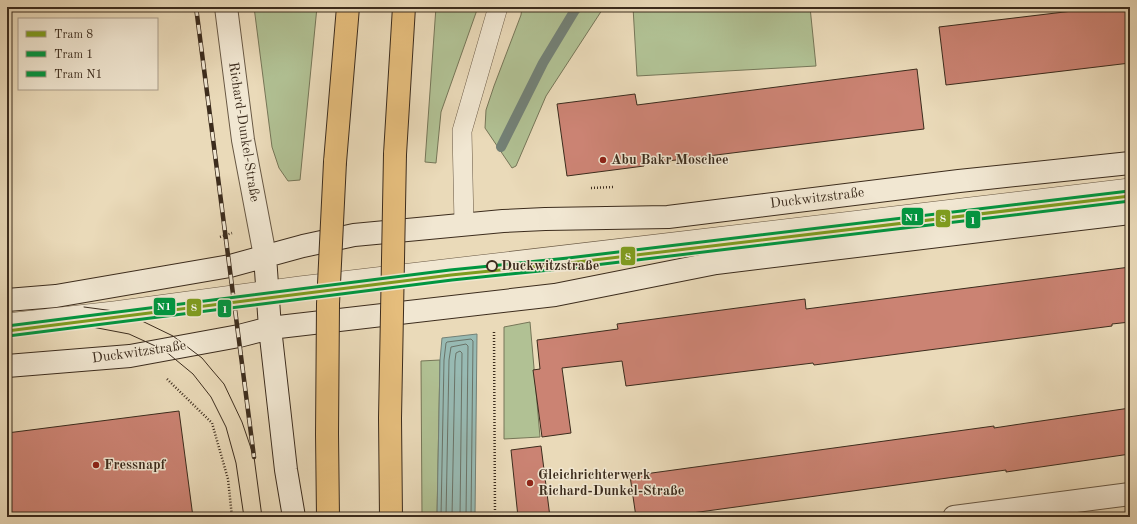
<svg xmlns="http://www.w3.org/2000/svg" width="1137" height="524" viewBox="0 0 1137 524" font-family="'Old Standard TT',serif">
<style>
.green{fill:#b1c194;stroke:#767658}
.water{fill:#98bab3;stroke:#738177}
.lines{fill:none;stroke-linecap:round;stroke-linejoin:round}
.shore{stroke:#6a7368;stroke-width:1}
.stream{stroke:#738177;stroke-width:10}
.building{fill:#cb8373;stroke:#3c2c1d}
.lane-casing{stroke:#685844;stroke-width:20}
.street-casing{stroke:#685844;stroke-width:24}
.secondary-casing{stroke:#3c2c1d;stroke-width:24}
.highway-casing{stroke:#3c2c1d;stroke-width:24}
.path{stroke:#3c2c1d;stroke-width:2.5;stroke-dasharray:1 2;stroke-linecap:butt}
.lane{stroke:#f1e7d2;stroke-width:19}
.street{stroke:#f1e7d2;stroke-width:22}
.secondary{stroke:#f1e7d2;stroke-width:22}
.highway{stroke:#e5bd7c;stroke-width:22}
.tram{stroke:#3c2c1d;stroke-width:1}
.rail-casing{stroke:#3c2c1d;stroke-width:4.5}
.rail{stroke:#f1e7d2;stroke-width:3;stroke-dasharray:9;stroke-linecap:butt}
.highway-bridge-casing{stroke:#3c2c1d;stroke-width:24;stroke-linecap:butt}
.highway-bridge{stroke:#e5bd7c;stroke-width:22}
.tram-1-casing{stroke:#f1e7d2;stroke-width:6}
.tram-2-casing{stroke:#f1e7d2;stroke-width:6}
.tram-3-casing{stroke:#f1e7d2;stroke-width:6}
.tram-1{stroke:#7f9c1e;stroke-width:3}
.tram-2{stroke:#009640;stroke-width:3}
.tram-3{stroke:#009640;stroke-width:3}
.poi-dot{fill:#8f2418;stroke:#f1e7d2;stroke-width:1.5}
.stop-dot{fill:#f1e7d2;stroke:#3c2c1d;stroke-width:2}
.labels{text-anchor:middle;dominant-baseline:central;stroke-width:3;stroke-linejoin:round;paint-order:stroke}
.street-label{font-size:14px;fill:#3c2c1d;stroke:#f1e7d2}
.poi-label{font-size:14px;font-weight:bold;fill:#3c2c1d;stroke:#f1e7d2;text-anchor:start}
.stop-label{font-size:14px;font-weight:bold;fill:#3c2c1d;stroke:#f1e7d2;text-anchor:start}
.line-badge{stroke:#f1e7d2;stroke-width:1.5}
.badge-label{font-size:11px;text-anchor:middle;font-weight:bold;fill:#fff}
</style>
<rect width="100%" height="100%" fill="#eadab9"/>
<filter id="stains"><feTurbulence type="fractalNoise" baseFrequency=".005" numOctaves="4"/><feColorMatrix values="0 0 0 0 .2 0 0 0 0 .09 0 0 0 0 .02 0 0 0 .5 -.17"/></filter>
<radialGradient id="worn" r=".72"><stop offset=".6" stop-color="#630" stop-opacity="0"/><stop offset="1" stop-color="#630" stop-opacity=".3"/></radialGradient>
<!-- green -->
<path class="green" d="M254 7H317L300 180 288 181 279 168 272 147Z
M436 7H478L441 112 436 163 425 162Z
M522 7H604L546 96 516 166 512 168 485 128 486 110 494 86 521 15Z
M633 7H810L816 66 637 76Z
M530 322 540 437 504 439V327Z
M440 360 437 517H422L421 361Z"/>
<!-- water -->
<path class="water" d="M477 334 475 517H437L440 360 442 338Z"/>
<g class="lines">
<!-- shore -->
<path class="shore" d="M441 517 444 360 446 343 447 342 471 339 473 341 471 517
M446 517 449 360 451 347 466 344 468 346 466 517
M452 517 455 361 456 353 460 351 462 353 460 517"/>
<!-- stream -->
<path class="stream" d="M501 147 543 63 575 10 578 7"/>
</g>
<!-- building -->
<path class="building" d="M1106 7H1130V63L946 85 939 27Z
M917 69 924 129 644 164V166L567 176 557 104 635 94 637 105Z
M1130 267V322L1112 324V326L814 365 813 363 626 386 622 361 562 368 571 433 542 437 533 370 540 369 537 340 618 329 617 324 805 299 806 309Z
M1130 408V454L1006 472V470L692 513 663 517H636L630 476 994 426V428L1027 423Z
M179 411 193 517H7V433Z
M541 446 550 517H518L511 450Z"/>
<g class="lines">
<!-- lane casing -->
<g class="lane-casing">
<path id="lane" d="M464 224 462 131 498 7
M7 323 114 311 300 286 1130 188"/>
</g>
<!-- street casing -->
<g class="street-casing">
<path id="street" d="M226 7 243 140 265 256
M954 517 1130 494"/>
</g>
<!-- secondary casing -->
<g class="secondary-casing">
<path id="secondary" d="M265 256 270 328 286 470 294 517
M7 300 56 296 230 266 303 246 354 235 503 221 545 219 668 217 959 181 1130 163
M7 366 130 356 239 336 270 328 555 295 716 263 1130 213"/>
</g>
<!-- highway casing -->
<g class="highway-casing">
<path id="highway" d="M395 154 404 7
M335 162 348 7"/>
</g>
<!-- path -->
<path class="path" d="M591 188 614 187
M220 237 232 233
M494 332 495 517
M167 379 212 423 228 479 232 517"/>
<!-- lane -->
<use href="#lane" class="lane"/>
<!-- street -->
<use href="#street" class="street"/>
<!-- secondary -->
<use href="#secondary" class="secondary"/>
<!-- highway -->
<use href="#highway" class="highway"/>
<!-- tram -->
<path class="tram" d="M84 307 114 311 142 321 173 336 202 358 212 370 224 384 242 422 254 457 262 517
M35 328 87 326 129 334 164 350 193 374 211 397 226 427 236 463 244 517"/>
<!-- rail casing -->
<g class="rail-casing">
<path id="rail" d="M196 7 254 457"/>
</g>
<!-- rail -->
<use href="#rail" class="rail"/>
<!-- highway-bridge casing -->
<g class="highway-bridge-casing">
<path id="highway-bridge" d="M328 517 327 434 328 304 335 162
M391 517 390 418 395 154"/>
</g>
<!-- highway-bridge -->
<use href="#highway-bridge" class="highway-bridge"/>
<!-- tram-1 casing -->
<g class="tram-1-casing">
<path id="tram-1" d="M7 331 451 275 569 263 1130 196"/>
</g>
<!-- tram-2 casing -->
<g class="tram-2-casing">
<path id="tram-2" d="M8 336 452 280 570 268 1130 201"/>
</g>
<!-- tram-3 casing -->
<g class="tram-3-casing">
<path id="tram-3" d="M7 326 450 270 568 258 1129 191"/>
</g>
<!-- tram-1 -->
<use href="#tram-1" class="tram-1"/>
<!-- tram-2 -->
<use href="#tram-2" class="tram-2"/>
<!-- tram-3 -->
<use href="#tram-3" class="tram-3"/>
</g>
<!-- markers -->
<g class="poi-dot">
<circle cx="603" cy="160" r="4"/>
<circle cx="96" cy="465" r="4"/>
<circle cx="530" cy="483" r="4"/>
</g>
<circle class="stop-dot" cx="492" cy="266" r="5"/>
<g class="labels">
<!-- street labels -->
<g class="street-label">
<text transform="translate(244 132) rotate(81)">Richard-Dunkel-Straße</text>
<text transform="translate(817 198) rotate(-7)">Duckwitzstraße</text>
<text transform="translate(139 352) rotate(-8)">Duckwitzstraße</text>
</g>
<!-- poi labels -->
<g class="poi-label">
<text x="611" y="160">Abu Bakr Moschee</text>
<text x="104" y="465">Fressnapf</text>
<text x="538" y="475">Gleichrichterwerk<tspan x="538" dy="16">Richard-Dunkel-Straße</tspan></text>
</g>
<!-- stop labels -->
<g class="stop-label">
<text x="501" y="266">Duckwitzstraße</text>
</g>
</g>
<g class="line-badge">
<rect x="901" y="207" width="23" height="19" rx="4" fill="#009640"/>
<rect x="935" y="209" width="16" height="19" rx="4" fill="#7f9c1e"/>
<rect x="965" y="210" width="16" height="19" rx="4" fill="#009640"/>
<rect x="620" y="246" width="16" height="20" rx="4" fill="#7f9c1e"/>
<rect x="153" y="297" width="23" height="19" rx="4" fill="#009640"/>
<rect x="186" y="298" width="16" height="19" rx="4" fill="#7f9c1e"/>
<rect x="217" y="299" width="15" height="19" rx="4" fill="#009640"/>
</g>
<g class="badge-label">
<text x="912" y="221">N1</text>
<text x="943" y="222">8</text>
<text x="973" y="224">1</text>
<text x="628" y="260">8</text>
<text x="164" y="310">N1</text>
<text x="194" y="311">8</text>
<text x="225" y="313">1</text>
</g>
<!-- margin -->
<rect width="1137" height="524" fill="none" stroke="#eadab9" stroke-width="24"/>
<rect x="8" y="8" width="1121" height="508" fill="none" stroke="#3c2c1d" stroke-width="2"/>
<rect x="12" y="12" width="1113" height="500" fill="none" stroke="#3c2c1d"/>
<!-- legend -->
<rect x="18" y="18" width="140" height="72" fill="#f1e7d2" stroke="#a99c8a"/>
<rect x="26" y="31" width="20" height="6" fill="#7f9c1e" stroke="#a99c8a"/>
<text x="54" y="38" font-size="12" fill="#3c2c1d">Tram 8</text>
<rect x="26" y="51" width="20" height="6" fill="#009640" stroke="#a99c8a"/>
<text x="54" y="58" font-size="12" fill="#3c2c1d">Tram 1</text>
<rect x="26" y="71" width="20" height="6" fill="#009640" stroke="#a99c8a"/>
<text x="54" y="78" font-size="12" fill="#3c2c1d">Tram N1</text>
<rect width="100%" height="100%" filter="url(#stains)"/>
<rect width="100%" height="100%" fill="url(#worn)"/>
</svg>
